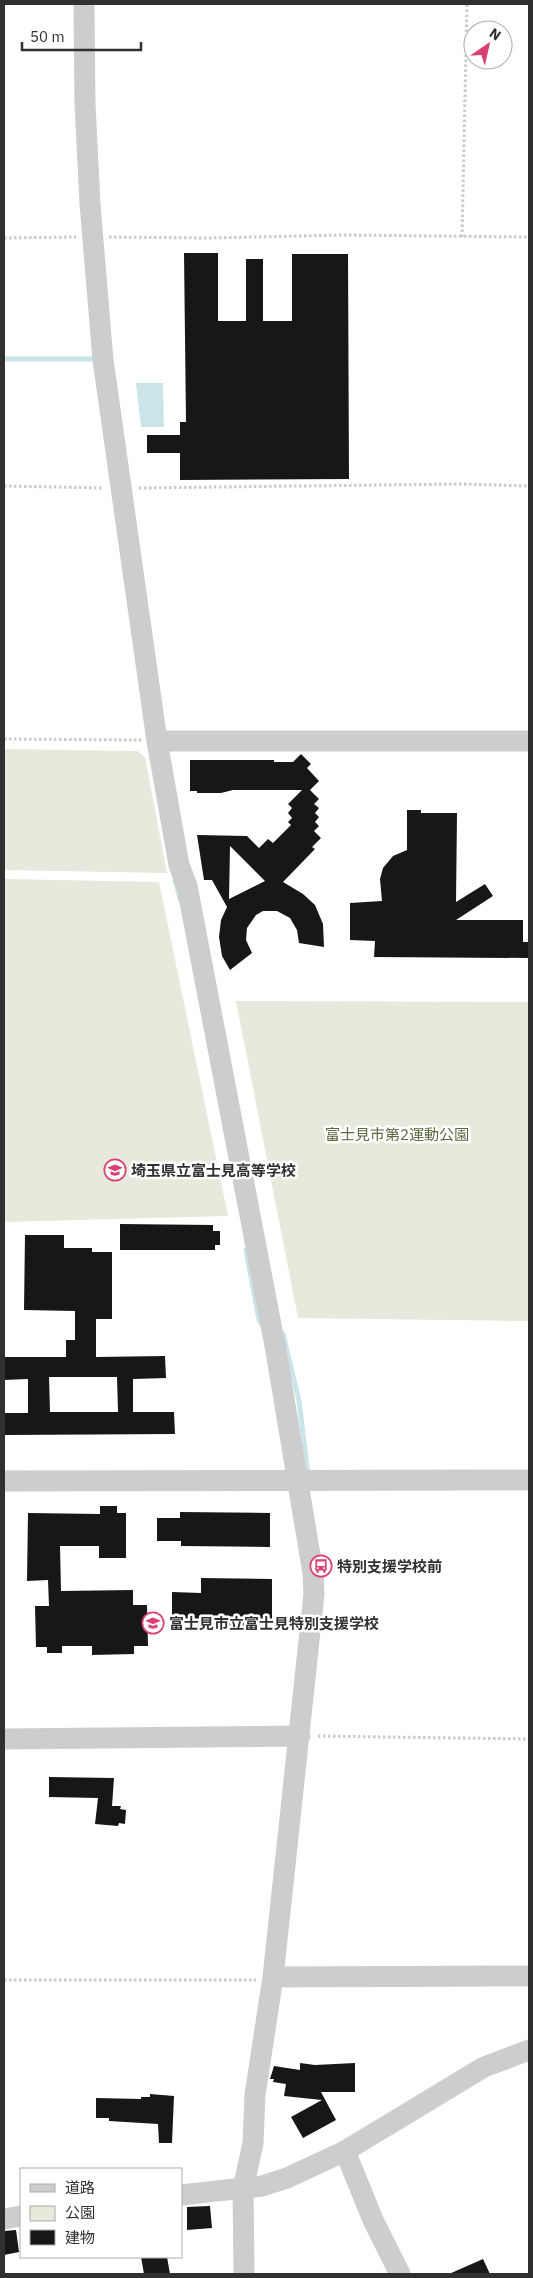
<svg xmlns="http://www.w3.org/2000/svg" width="533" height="2278" viewBox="0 0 533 2278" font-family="'IBM Plex Sans','Noto Sans JP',sans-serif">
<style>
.green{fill:#e6e9dc}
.water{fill:#cae4e8}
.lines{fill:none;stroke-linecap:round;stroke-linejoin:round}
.stream{stroke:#cae4e8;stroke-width:5}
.building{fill:#171717;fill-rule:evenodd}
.path{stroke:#cacaca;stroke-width:3;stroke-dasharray:2.5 2.5;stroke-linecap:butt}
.minor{stroke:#cdcdcd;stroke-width:21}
.labels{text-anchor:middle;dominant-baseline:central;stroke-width:5;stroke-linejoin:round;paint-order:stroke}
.park-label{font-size:15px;fill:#5d6940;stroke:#fff}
.poi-label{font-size:15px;font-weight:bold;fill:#303030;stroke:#fff;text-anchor:start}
</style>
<rect width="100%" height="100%" fill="#fff"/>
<!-- green -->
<path class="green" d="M4 749 137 751 145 757 167 873 4 870Z
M4 879 159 882 228 1216 4 1222Z
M236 1001 529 1002V1321L298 1318Z"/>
<!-- water -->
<path class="water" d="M136 383H163L164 427H141Z"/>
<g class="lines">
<!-- stream -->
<path class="stream" d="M4 359H98
M175 880 181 901
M246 1250 259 1320 263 1326
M283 1334 299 1401 308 1475"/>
</g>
<!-- building -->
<path class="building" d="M184 253H218V321H246V259H263V321H292V254H348L349 479 180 480V453H147V435H180V422H186Z
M301 754 311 764 307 768 319 781 310 790 319 799 314 804 319 808 315 813 319 817 315 822 319 826 314 831 321 838 312 847 315 849 283 882 303 894 315 905 323 924 324 947 299 943 297 930 290 918 277 911H263L256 915 247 928 246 940 252 953 230 970 222 956 219 937 221 920 227 907 212 880H204L197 835 247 836 259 848 268 839 273 843 291 825 288 822 292 818 288 813 292 808 288 804 302 790H233L221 793H197V791H190V760H274V762H293ZM230 846 265 881 229 899Z
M407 810H421V813H457L456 902 485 884 493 896 456 920H523V942H529V958L374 957 375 941 350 940V903L382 901 380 879 383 868 393 856 407 850Z
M120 1224 213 1225V1231H220V1245H215V1250H120Z
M25 1235H64V1248H92V1252H112V1319H96V1357L165 1356 166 1378 133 1379V1412H174L175 1434 4 1435V1413H28V1379L4 1380V1357H66V1340H75V1311L24 1310ZM49 1377H117L118 1412H50Z
M100 1506H117V1513H126V1558H99V1546H60L61 1591 133 1590V1605H147L148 1646H134V1654L92 1655V1646H62V1653H47V1647H36L35 1606H49L48 1580 27 1581 28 1513 100 1514Z
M180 1512 270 1513V1547L181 1546V1541H157V1518H180Z
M201 1578 272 1579V1627L172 1625V1592L201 1593Z
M49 1777 114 1778 112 1806H121L120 1809 126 1810 125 1824 119 1823 118 1826 95 1824 98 1798 49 1797Z
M300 2063 315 2065 355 2063V2092H321L336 2120 303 2138 291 2117 322 2100 284 2096 286 2084 273 2082 274 2079H270L274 2066 300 2070Z
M150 2094 174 2096 172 2143H159L158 2124 109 2121V2118H96V2098L141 2099V2097H150Z
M210 2206 212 2228 187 2230V2207Z
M16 2230 19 2252 4 2255V2231Z
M141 2257H167L170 2274H144Z
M483 2259 490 2274H449Z"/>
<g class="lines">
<!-- path -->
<path class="path" d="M109 237 208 238 344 235 529 237
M462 237 467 4
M4 238 76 237
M4 486 103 488
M139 488 462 484 529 486
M4 739 141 740
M318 1736 529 1739
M4 1980H256"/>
<!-- minor -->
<path class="minor" d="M84 4 85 104 90 204 103 360 157 741 179 865 187 886 276 1351 313 1573 314 1594 273 1977 255 2095 253 2143 243 2189 244 2274
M157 741H529
M4 1481 529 1480
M4 1739 300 1736
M273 1977 529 1976
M345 2151 373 2220 400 2274
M181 2195 262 2186 287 2178 345 2151 484 2067 529 2050
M4 2219 21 2216"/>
</g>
<!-- icons -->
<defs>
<g id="school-ring" transform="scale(1.125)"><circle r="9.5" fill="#fff" stroke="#d84172" stroke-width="1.5"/><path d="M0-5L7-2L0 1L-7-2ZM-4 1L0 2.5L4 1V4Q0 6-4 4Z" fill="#d84172"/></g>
<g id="bus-ring" transform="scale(1.125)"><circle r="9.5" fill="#fff" stroke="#d84172" stroke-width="1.5"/><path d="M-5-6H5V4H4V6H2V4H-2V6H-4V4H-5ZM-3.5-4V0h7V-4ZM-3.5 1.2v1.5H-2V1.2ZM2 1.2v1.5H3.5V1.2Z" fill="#d84172"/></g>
</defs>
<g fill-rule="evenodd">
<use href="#school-ring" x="115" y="1170"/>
<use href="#bus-ring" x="321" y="1566"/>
<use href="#school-ring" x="153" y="1623"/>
</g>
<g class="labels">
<!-- park labels -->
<g class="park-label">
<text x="397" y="1134">富士見市第2運動公園</text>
</g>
<!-- poi labels -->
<g class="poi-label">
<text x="131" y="1170">埼玉県立富士見高等学校</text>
<text x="337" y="1566">特別支援学校前</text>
<text x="169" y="1623">富士見市立富士見特別支援学校</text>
</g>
</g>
<!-- border -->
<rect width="533" height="2278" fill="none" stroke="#303030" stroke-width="10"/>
<!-- legend -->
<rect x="20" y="2168" width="162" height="90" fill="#ffffff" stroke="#acacac"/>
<rect x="30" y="2184" width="25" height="8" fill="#cdcdcd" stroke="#acacac"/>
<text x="65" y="2193" font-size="15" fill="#303030">道路</text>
<rect x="30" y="2206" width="25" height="15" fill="#e6e9dc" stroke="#acacac"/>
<text x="65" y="2218" font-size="15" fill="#303030">公園</text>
<rect x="30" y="2230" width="25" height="15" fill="#171717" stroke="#acacac"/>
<text x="65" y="2243" font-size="15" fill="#303030">建物</text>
<!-- north arrow -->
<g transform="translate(488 45) rotate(34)"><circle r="24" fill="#ffffff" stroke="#acacac"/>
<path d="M0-4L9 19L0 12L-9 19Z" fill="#d84172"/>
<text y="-8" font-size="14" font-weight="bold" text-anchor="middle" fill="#303030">N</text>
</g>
<!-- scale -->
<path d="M22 42v8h119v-8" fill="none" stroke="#303030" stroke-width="2.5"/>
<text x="30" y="42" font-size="15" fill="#303030" stroke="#ffffff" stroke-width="4" paint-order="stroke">50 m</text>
</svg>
